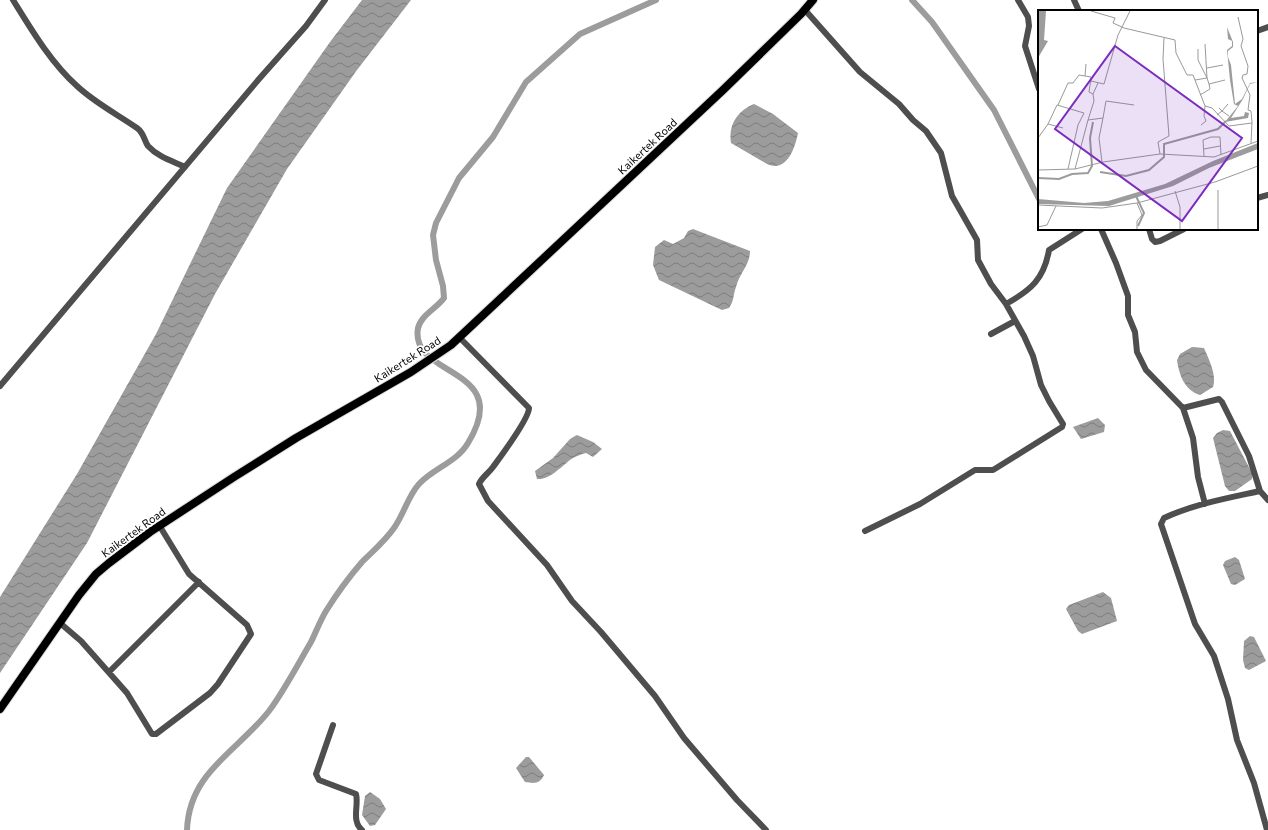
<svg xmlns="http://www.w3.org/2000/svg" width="1268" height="830" viewBox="0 0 1268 830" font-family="Commissioner,sans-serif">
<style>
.water{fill:url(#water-waves)}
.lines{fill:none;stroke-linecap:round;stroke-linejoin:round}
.canal{stroke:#9c9c9c;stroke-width:6}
.major-casing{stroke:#dbdbdb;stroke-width:10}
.minor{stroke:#4e4e4e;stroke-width:6}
.major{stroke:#000;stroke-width:8}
.labels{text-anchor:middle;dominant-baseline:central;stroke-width:3.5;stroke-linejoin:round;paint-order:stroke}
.street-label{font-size:11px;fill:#000;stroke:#fff}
.inset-river{fill:none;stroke:#9c9c9c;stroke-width:2}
.inset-road{fill:none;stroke:#999;stroke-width:1}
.view{fill:#7b2cbf;fill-opacity:0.15;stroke:#7b2cbf;stroke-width:2}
.inset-edge{fill:none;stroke:#000;stroke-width:2}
</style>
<defs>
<pattern id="water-waves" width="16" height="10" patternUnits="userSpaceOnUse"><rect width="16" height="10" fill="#9c9c9c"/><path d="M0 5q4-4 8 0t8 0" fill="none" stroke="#7d7d7d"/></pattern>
</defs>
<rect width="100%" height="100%" fill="#fff"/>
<!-- water -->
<path class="water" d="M362 0H411L357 70 287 169 215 294 87 543 0 673V597L77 474 156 334 227 188 330 42Z
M754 104 773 114 798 133C795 148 787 173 767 164L731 143C728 125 737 111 754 104Z
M693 229 750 251C750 265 739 274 736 287 733 295 734 301 729 308L722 310 659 280 653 265 655 247 664 240 673 244 684 238 688 231Z
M1192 347 1204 348C1209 360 1217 375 1213 387L1200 395C1184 390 1179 374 1177 360L1180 354Z
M1098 418 1105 425 1104 432 1081 439 1073 427Z
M1223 430 1230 431 1252 473V479L1235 491H1229L1225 486 1213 438 1217 433Z
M577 435 593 442 602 449 593 457 586 453C581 454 577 456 573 458 562 465 551 480 537 479L535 471 553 458 570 439Z
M1235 557 1239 560 1245 579 1235 585 1231 584 1223 565 1225 561Z
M1103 592 1111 598 1117 621 1082 634 1078 631 1066 609 1069 605Z
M1250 636 1254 637 1266 661 1249 670 1245 668 1243 660 1244 641Z
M526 757H529L544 775C539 785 534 783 525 782L516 768Z
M370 792 380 799 386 809 375 825 370 826 362 815 365 796Z"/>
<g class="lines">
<!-- canal -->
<path class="canal" d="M912 0 932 22 994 110 1039 199
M187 830C189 772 237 752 269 711 284 691 298 664 311 642 316 632 320 621 326 611 336 595 349 577 362 562 373 551 385 541 394 528 404 514 408 496 419 484 434 468 457 462 468 443 515 366 409 378 418 328 421 315 437 308 444 298L443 286 436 260 433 235 436 223 459 178 493 137 526 82 580 34 656 0"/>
<!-- major casing -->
<g class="major-casing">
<path id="major" d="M0 709 79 595 96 574 109 563 150 532 234 477 296 438 411 372 451 345 723 90 801 14 813 0"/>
</g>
<!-- minor -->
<path class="minor" d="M13 0C31 29 51 63 77 86 95 103 117 114 137 128 144 133 144 140 148 146 158 157 172 161 185 167
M1018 0 1028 17 1029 26 1025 46 1039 89
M1074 0 1079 11
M805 10 860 72 899 104 913 120 926 131 941 153 952 196 977 240 978 260 991 284 1006 304C1031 290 1044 279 1049 250L1082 229
M1257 31 1268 27
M1257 198 1268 195
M1101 229 1116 263 1128 296V315L1135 332 1137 352 1146 370 1183 408 1219 399 1222 402 1249 456 1260 491C1228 498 1194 504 1164 518L1161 524 1195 624 1214 656 1228 699 1237 740 1254 783 1267 830
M1149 229 1152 239 1155 242 1160 241 1184 229
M991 334 1015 321
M460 338 529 408C529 419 501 456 493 467 488 474 482 477 479 484L488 501 547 565 572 601 601 632 655 696 684 738 737 800 766 830
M0 386 259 79 306 26 325 0
M1183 408 1193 438 1198 477 1205 504
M1260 491 1268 500
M865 531 920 504 975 470H993L1062 427 1063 424 1049 401 1041 385 1033 356 1024 336 1006 304
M60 623 81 641 127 693 152 734H156L210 693 218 684 251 634 247 625 189 574 159 525
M109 672 199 582
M333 725 316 774 319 780 356 794C359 805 351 821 362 830"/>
<!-- major -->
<use href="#major" class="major"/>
</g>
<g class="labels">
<!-- street labels -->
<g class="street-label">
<text transform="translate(647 146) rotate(-43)">Kaikertek Road</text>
<text transform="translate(407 359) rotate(-32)">Kaikertek Road</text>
<text transform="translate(133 532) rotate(-36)">Kaikertek Road</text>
</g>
</g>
<!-- overview -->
<g transform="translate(1038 10)">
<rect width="220" height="220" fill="#fff"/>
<path d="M0 1H8L6 30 10 31 0 48ZM189 17 195 32V37L190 41V47L193 55 197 94 204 89 212 73 220 72 212 74 205 89 193 108 206 106 207 102 211 103 210 108 187 112 200 96 196 94 192 70 189 40 194 36V31L190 29ZM220 133V139L171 158 135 176 71 196 0 194V189L46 193 70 191 127 174 175 151Z" fill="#9c9c9c"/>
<path class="inset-river" d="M62 162 88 166 111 160 126 147V134L180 119 188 111M0 168 21 169 34 164 50 163 54 156 52 128 55 112M98 186 106 203 100 216"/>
<path class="inset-road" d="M53 1 77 8 75 13 86 18 137 30 138 43 149 65H155L167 96 174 98 191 116 214 113M200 7 205 29 203 36 210 56 209 64 205 65 204 68 212 85 210 100 213 101 214 112 213 133M160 39V50L169 68 167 34M169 58 185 55M47 66 48 54M157 70 169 68 171 74 172 79 162 85M171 74 187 70M55 84 60 73M20 95 30 73H35L41 65 53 67V71M181 98 184 101 190 94M179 105 184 101 191 106M65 108 68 91 96 95M10 114 25 118M163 115 168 111 166 106 167 96M0 128 10 114 19 95 46 103 40 115 30 159M166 139 182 136M122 144 120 132 131 126 125 49 126 28M166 146 165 130 173 127H182L183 145M64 152 61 128 65 108 50 110 56 91 55 84 51 82 52 75 53 71 66 74 80 25 92 1M37 159 50 110M0 160 37 159 65 152 122 144 176 147 220 131M180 180V219M137 181 142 197V219M99 193 177 172 220 156M0 195 64 198 99 193 104 205 99 211V219M0 217 9 215 18 196"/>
<path class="view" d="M77 36 204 128 144 211 17 119Z"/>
<rect width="220" height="220" class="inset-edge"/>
</g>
</svg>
